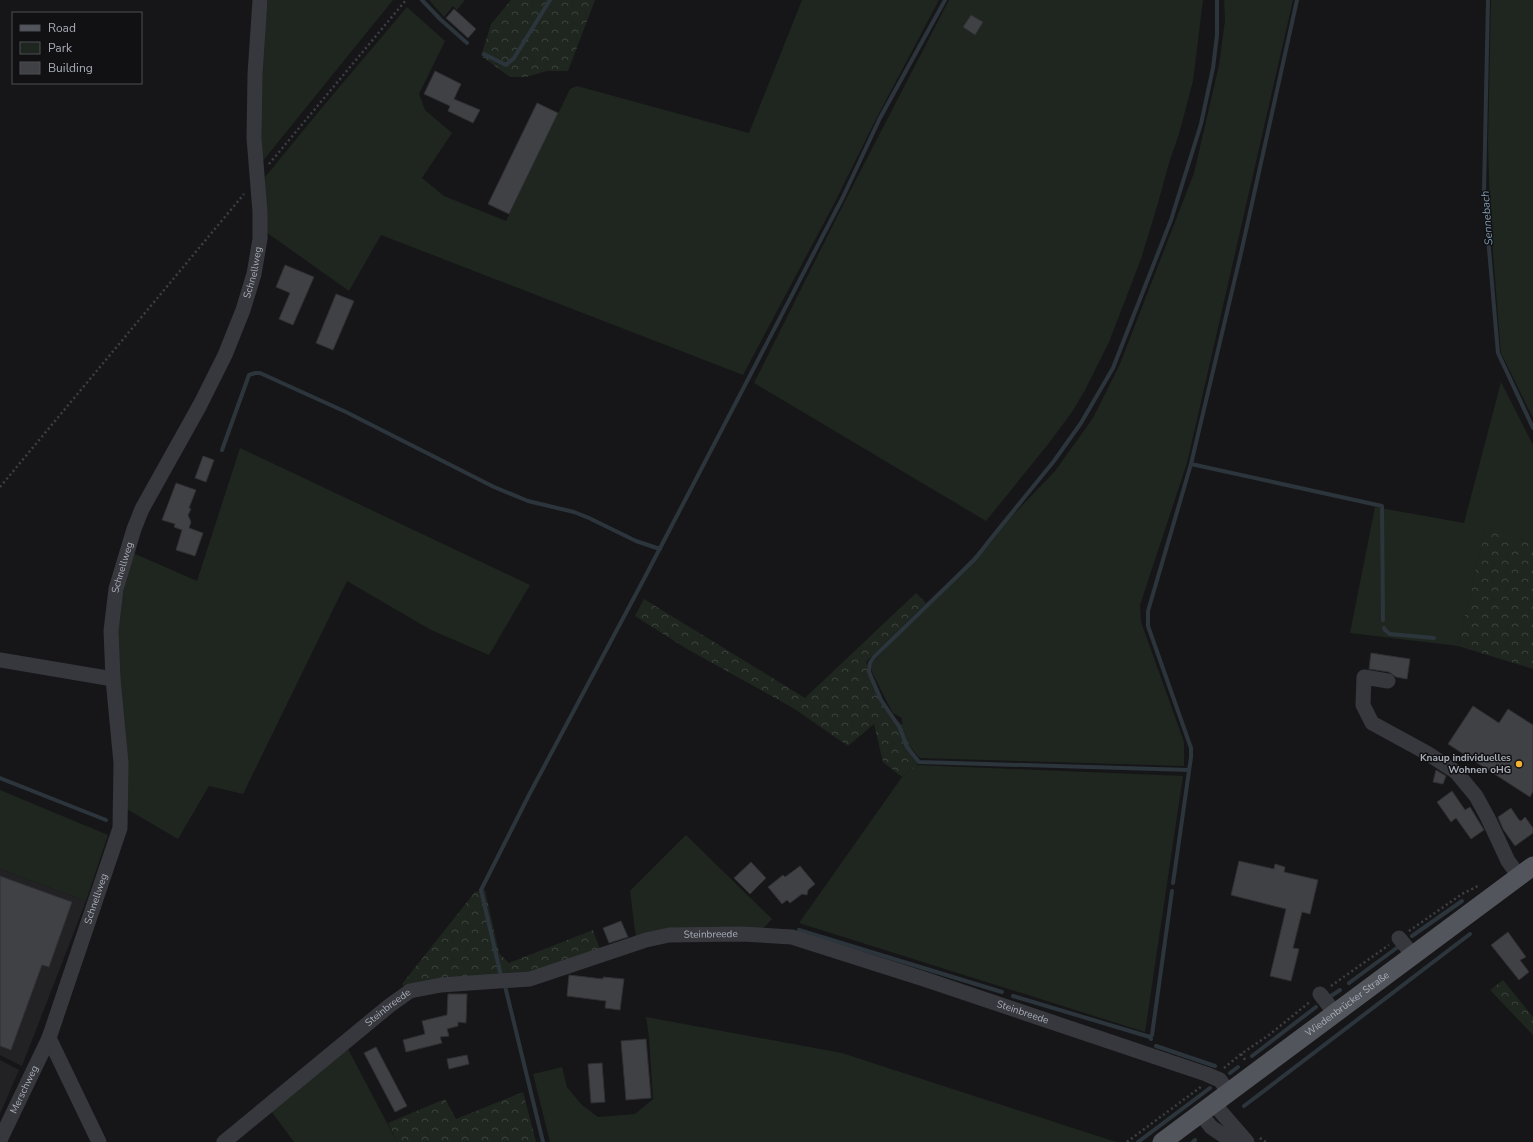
<svg xmlns="http://www.w3.org/2000/svg" width="1533" height="1142" viewBox="0 0 1533 1142" font-family="'Nunito Sans',sans-serif">
<style>
.built{fill:#222225}
.green{fill:#1e261f}
.forest{fill:url(#forest-crowns)}
.lines{fill:none;stroke-linecap:round;stroke-linejoin:round}
.stream{stroke:#2c353c;stroke-width:4}
.building{fill:#404145;stroke:#303034}
.path{stroke:#3d3f44;stroke-width:2.5;stroke-dasharray:2 3;stroke-linecap:butt}
.minor{stroke:#37383d;stroke-width:15}
.major{stroke:#53555c;stroke-width:19}
.poi-dot{fill:#f2b134;stroke:#111113;stroke-width:1.5}
.labels{text-anchor:middle;dominant-baseline:central;stroke-width:3;stroke-linejoin:round;paint-order:stroke}
.street-label{font-size:10px;fill:#a8adb8;stroke:#111113}
.poi-label{font-size:10px;font-weight:bold;fill:#a8adb8;stroke:#111113;text-anchor:end}
.water-label{font-size:11px;font-style:italic;fill:#7f9bb3;stroke:#111113}
</style>
<defs>
<pattern id="forest-crowns" width="20" height="18" patternUnits="userSpaceOnUse"><rect width="20" height="18" fill="#1e261f"/><path d="M2 6a3 3 0 1 1 6 0M12 15a3 3 0 1 1 6 0" fill="none" stroke="#3c433d"/></pattern>
</defs>
<rect width="100%" height="100%" fill="#161618"/>
<!-- built -->
<path class="built" d="M0 869 86 901 22 1066 0 1055Z
M0 1060 19 1070 0 1114Z"/>
<!-- green -->
<path class="green" d="M268 0H393L262 162C260 110 261 52 268 0Z
M429 0H465L457 10 453 6 444 17Z
M802 0H939L876 119 835 202 743 375 381 235 349 291 266 232 265 177 325 104 407 7 445 41 419 94 425 110 452 133 422 178 444 196 506 221 570 89 577 86 749 133Z
M949 0H1203L1193 81 1179 134 1169 163 1158 203 1141 259 1109 342 1085 390 1072 412 1049 443 986 521 754 383 846 199Z
M1224 0H1293L1187 463 1140 605 1141 622 1184 742V766L920 758C910 749 901 732 902 718L893 713 887 702 872 672V663L1055 471 1093 418 1120 364 1194 173 1219 65 1225 20Z
M1491 0H1533V418L1501 353 1490 216 1488 143Z
M1501 382 1533 445V543L1485 530 1458 646 1350 633 1375 507 1464 523Z
M240 448 530 585 489 655 431 630 347 581 243 794 209 786 178 839 125 808 118 679V632L123 592 133 553 197 581Z
M918 765 1183 776 1145 1032 799 923 902 777Z
M0 790 108 835 86 901 0 869Z
M686 835 772 919 762 930 636 939 630 891Z
M646 1017 842 1053 1116 1142H550L533 1074 562 1067 567 1087 582 1105 598 1117 635 1114 653 1099 649 1037Z
M348 1049 397 1142H294L271 1111Z"/>
<!-- forest -->
<path class="forest" d="M511 0H595L568 71H547L526 77H510L481 56 491 24Z
M1485 529 1533 543V669L1458 646Z
M916 593 926 603 866 662 888 711 902 725 918 765 902 777 883 762 874 724 848 746 793 708 687 649 635 616 644 599 805 698Z
M485 890 499 953 509 963 593 930 601 952 530 974 406 988 402 984 475 892Z
M1503 980 1533 1017V1035L1490 990Z
M523 1092 536 1142H397L388 1123 445 1099 456 1119Z"/>
<g class="lines">
<!-- stream -->
<path class="stream" d="M422 0 440 19 467 43
M1297 0 1241 253 1191 464 1382 506 1383 620
M1488 0 1484 191 1498 353 1533 428
M484 54 506 65 514 58 550 0
M222 450 249 375 255 373H260L346 412 494 487 528 501 574 512 589 518 636 541 660 549
M1384 628 1385 630 1390 634 1434 638
M1189 770 919 762 907 747 900 728 881 700 869 672 870 663 874 657 975 559 993 536 1054 461 1081 423 1113 368 1171 220 1201 124 1213 68 1217 35V0
M0 778 106 820
M1173 883 1191 757V748L1148 626V611L1191 464
M799 930 1002 992
M1412 936 1462 901
M501 976 481 890 530 793 645 577 843 197 880 118 945 0
M1349 983 1398 947
M505 986 543 1142
M1013 996 1150 1037
M1331 996 1340 990
M1151 1039 1150 1037 1152 1035 1172 891
M1156 1046 1215 1066
M1252 1056 1316 1007
M1230 1073 1238 1067
M1244 1106 1470 934
M1138 1142 1210 1088
M1193 1142 1195 1140"/>
</g>
<!-- building -->
<path class="building" d="M454 9 476 29 468 38 446 18Z
M971 15 983 22 975 35 963 27Z
M435 71 461 84 454 99 480 110 473 123 448 111 450 106 424 94Z
M537 103 558 113 509 214 488 204Z
M285 265 314 277 293 325 279 319 290 293 276 287Z
M336 294 354 301 333 350 316 343Z
M203 456 214 460 206 482 195 478Z
M176 483 196 490 189 508 191 509 188 515 191 522 189 528 203 533 195 556 176 550 182 530 174 527 175 524 162 520Z
M1371 653 1410 659 1407 679 1396 677 1389 672 1369 669Z
M1473 706 1499 723 1508 709 1533 725V791L1530 797 1448 744Z
M1436 770 1446 776 1443 784 1433 782Z
M1452 791 1465 810 1470 807 1484 830 1471 839 1456 818 1451 822 1437 802Z
M1511 808 1519 820 1521 821 1525 817 1533 828V833L1515 846 1503 829 1498 817Z
M1239 861 1274 869 1275 864 1285 867 1284 872 1318 880 1310 914 1302 912 1293 948 1299 949 1291 981 1270 976 1286 909 1231 895Z
M751 862 766 878 750 894 734 878Z
M800 866 815 884 808 890 807 895 802 894 790 903 787 900 782 904 768 887 783 875 785 877Z
M0 876 72 902 49 967 42 965 11 1050 0 1046Z
M621 921 628 937 609 943 603 928Z
M1508 932 1526 957 1520 960 1529 972 1519 980 1491 945Z
M569 975 603 979V977L624 979 620 1010 605 1008 606 1001 567 996Z
M448 994H467L466 1023 458 1022V1026L447 1029 449 1036 440 1037 442 1043 406 1052 403 1040 425 1034 422 1021 447 1015Z
M646 1039 651 1098 626 1100 621 1041Z
M376 1047 407 1106 395 1112 364 1053Z
M467 1055 469 1064 449 1069 447 1059Z
M602 1063 605 1102 591 1103 588 1064Z"/>
<g class="lines">
<!-- path -->
<path class="path" d="M269 164 406 0
M0 487 244 194
M1409 931 1462 894 1478 886
M1331 986 1389 945
M1241 1054 1246 1061
M1224 1068 1241 1054 1269 1035 1311 1001
M1260 1138 1266 1142
M1127 1142 1202 1086"/>
<!-- minor -->
<g class="minor">
<path d="M0 660 113 679"/>
<path d="M1388 681 1364 677 1363 705 1372 723 1427 753 1456 772 1476 796 1488 818 1508 861 1519 876"/>
<path d="M1399 938 1413 955"/>
<path d="M1320 994 1335 1013"/>
<path d="M49 1038 99 1142"/>
<path d="M1214 1104 1247 1142"/>
<path d="M1201 1114 1211 1127 1233 1142"/>
<path id="s1" d="M0 1140 49 1038 120 828 121 763 113 679 111 631 116 589 134 529 142 509 200 405 225 355 243 310 254 274 260 239V212L254 138 255 74 260 0"/>
<path id="s2" d="M224 1142 389 1006 410 991 441 985 530 979 646 940 669 935 741 934 792 937 924 979 1206 1074 1220 1080 1229 1093"/>
</g>
<!-- major -->
<path class="major" id="s3" d="M1162 1142 1533 866"/>
</g>
<!-- markers -->
<circle class="poi-dot" cx="1519" cy="764" r="4"/>
<g class="labels">
<!-- street labels -->
<g class="street-label">
<text stroke="none"><textPath href="#s1" startOffset="921">Schnellweg</textPath></text>
<text stroke="none"><textPath href="#s1" startOffset="597">Schnellweg</textPath></text>
<text stroke="none"><textPath href="#s1" startOffset="260">Schnellweg</textPath></text>
<text stroke="none"><textPath href="#s2" startOffset="548">Steinbreede</textPath></text>
<text stroke="none"><textPath href="#s3" startOffset="231">Wiedenbrücker Straße</textPath></text>
<text stroke="none"><textPath href="#s2" startOffset="212">Steinbreede</textPath></text>
<text stroke="none"><textPath href="#s2" startOffset="872">Steinbreede</textPath></text>
<text stroke="none"><textPath href="#s1" startOffset="56">Merschweg</textPath></text>
</g>
<!-- poi labels -->
<g class="poi-label">
<text x="1511" y="758">Knaup individuelles<tspan x="1511" dy="12">Wohnen oHG</tspan></text>
</g>
<!-- water labels -->
<g class="water-label">
<text transform="translate(1487 218) rotate(-94)">Sennebach</text>
</g>
</g>
<!-- legend -->
<rect x="12" y="12" width="130" height="72" fill="#111113" stroke="#4d4f55"/>
<rect x="20" y="25" width="20" height="6" fill="#53555c" stroke="#4d4f55"/>
<text x="48" y="32" font-size="12" fill="#a8adb8">Road</text>
<rect x="20" y="42" width="20" height="12" fill="#1e261f" stroke="#4d4f55"/>
<text x="48" y="52" font-size="12" fill="#a8adb8">Park</text>
<rect x="20" y="62" width="20" height="12" fill="#404145" stroke="#4d4f55"/>
<text x="48" y="72" font-size="12" fill="#a8adb8">Building</text>
</svg>
